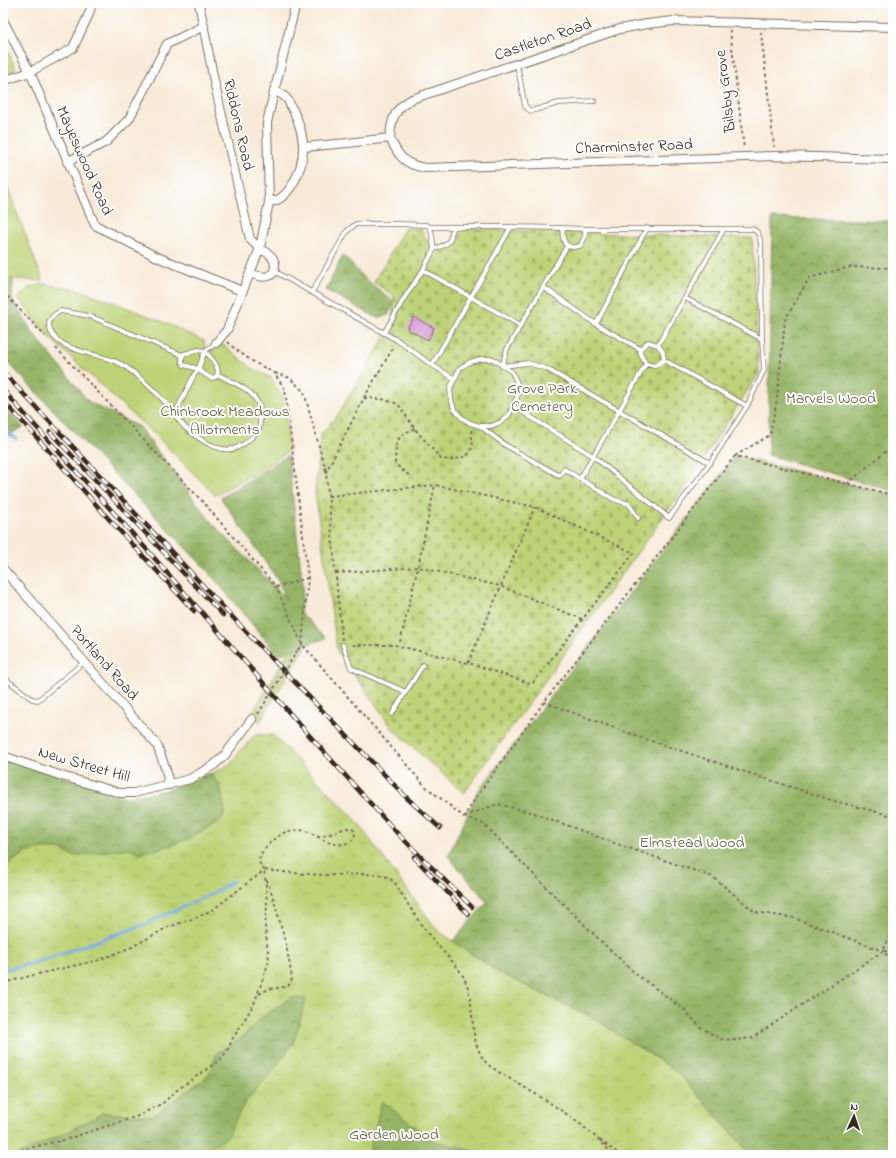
<svg xmlns="http://www.w3.org/2000/svg" width="896" height="1158" viewBox="0 0 896 1158" font-family="'Indie Flower',sans-serif">
<style>
.grass{fill:url(#grass-tufts);stroke:#7c7e4a}
.forest{fill:url(#forest-crowns);stroke:#687043}
.cemetery{fill:url(#cemetery-stones);stroke:#7c7e4a}
.green{fill:#bed377;stroke:#7c7e4a}
.lines{fill:none;stroke-linecap:round;stroke-linejoin:round}
.stream{stroke:#7aade7;stroke-width:3}
.building{fill:url(#building-hatch)}
.service-casing{stroke:#7d6d5f;stroke-width:5.5}
.minor-casing{stroke:#7d6d5f;stroke-width:10}
.path{stroke:#7d6d5f;stroke-width:2;stroke-dasharray:3 3;stroke-linecap:butt}
.service{stroke:#fff;stroke-width:4}
.minor{stroke:#fff;stroke-width:8}
.rail-casing{stroke:#3b2a1e;stroke-width:4.5}
.rail{stroke:#fff;stroke-width:3;stroke-dasharray:9;stroke-linecap:butt}
.path-bridge{stroke:#7d6d5f;stroke-width:2;stroke-dasharray:3 3;stroke-linecap:butt}
.labels{text-anchor:middle;dominant-baseline:central;stroke-width:4;stroke-linejoin:round;paint-order:stroke}
.street-label{font-size:16px;fill:#3b2a1e;stroke:#fff}
.park-label{font-size:16px;fill:#625d39;stroke:#fff}
</style>
<defs>
<pattern id="grass-tufts" width="24" height="20" patternUnits="userSpaceOnUse"><rect width="24" height="20" fill="#bed377"/><path d="M3 7l-1-3M5 7V3M7 7l1-3M15 17l-1-3M17 17v-4M19 17l1-3" fill="none" stroke="#a4b566"/></pattern>
<pattern id="forest-crowns" width="20" height="18" patternUnits="userSpaceOnUse"><rect width="20" height="18" fill="#96b568"/><path d="M2 6a3 3 0 1 1 6 0M12 15a3 3 0 1 1 6 0" fill="none" stroke="#7c9355"/></pattern>
<pattern id="cemetery-stones" width="16" height="16" patternUnits="userSpaceOnUse"><rect width="16" height="16" fill="#bed377"/><path d="M2 7V4a2 2 0 0 1 4 0v3zM10 15v-3a2 2 0 0 1 4 0v3z" fill="#a4b566"/></pattern>
<pattern id="building-hatch" width="6" height="6" patternUnits="userSpaceOnUse"><rect width="6" height="6" fill="#dea1dc"/><path d="M-1 1l2-2M0 6l6-6M5 7l2-2" fill="none" stroke="#b583b2"/></pattern>
</defs>
<rect width="100%" height="100%" fill="#fff"/>
<filter id="ink" filterUnits="userSpaceOnUse"><feTurbulence type="fractalNoise" baseFrequency=".025" numOctaves="2"/><feDisplacementMap in="SourceGraphic" scale="8" xChannelSelector="R" yChannelSelector="G"/><feConvolveMatrix kernelMatrix="1 2 1 2 8 2 1 2 1" color-interpolation-filters="sRGB"/></filter>
<filter id="wash" filterUnits="userSpaceOnUse"><feTurbulence type="fractalNoise" baseFrequency=".012" numOctaves="4" result="noise"/><feDisplacementMap in="SourceGraphic" scale="16" xChannelSelector="R" yChannelSelector="G"/><feGaussianBlur stdDeviation="0.9" result="paint"/><feColorMatrix in="noise" values="0 0 0 0 0 0 0 0 0 0 0 0 0 0 0 0 0 1.4 0 .05"/><feComposite in="paint" operator="in"/></filter>
<g filter="url(#wash)">
<rect width="100%" height="100%" fill="#f8ead8"/>
<!-- grass -->
<path class="grass" d="M4 42 16 69 8 73 6 62Z
M300 643 253 718 251 715 292 646Z
M302 645 305 649 286 678 260 722 256 719 277 684Z
M256 734 273 735 353 817 437 930 498 972 595 1019 676 1071 750 1153V1155H3V759L127 799 160 797 201 779 231 764 241 750Z"/>
<!-- forest -->
<path class="forest" d="M772 218 893 221V491L768 455Z
M3 251 14 259 12 299 32 332 89 402 139 427 212 523 287 599 277 579 221 498 288 455 303 588 300 612 326 638 278 655 206 569 112 472 3 357Z
M343 255 362 276 394 302 388 315 377 318 326 290Z
M3 406 23 427 4 438 3 437Z
M735 456 893 495V1155H750V1153L676 1071 595 1019 498 972 453 941 487 902 448 856 476 796 475 795Z
M3 758 127 797 166 790 210 773 220 785 225 812 221 821 185 840 159 849 140 853 130 848 73 856 59 849H44L25 853 10 863 3 869Z
M292 997 306 999 294 1041 273 1071 244 1103 227 1137 195 1155H18L69 1131 103 1113 153 1116 208 1076 217 1053 240 1039 262 1017Z
M382 1101 431 1140 488 1155H368Z"/>
<!-- cemetery -->
<path class="cemetery" d="M405 228 421 229 434 255 437 252 451 246 455 235 461 229 752 238 759 373 687 484 464 793 393 729 337 650 315 492 320 435 338 415 392 325 394 296 374 282Z"/>
<!-- green -->
<path class="green" d="M3 176 43 281 3 278Z
M43 284 76 289 107 300 161 321 204 341 205 348 210 352 222 344 253 369 272 378 282 397 285 410 289 450C266 468 241 481 215 495L154 434 80 366 46 334 18 298 29 288Z"/>
<g class="lines">
<!-- stream -->
<path class="stream" d="M3 429 16 439
M3 970 34 963 138 927 208 896 233 881"/>
</g>
<g id="blocks">
<!-- building -->
<path class="building" d="M414 317 434 328 428 340 407 329Z"/>
</g>
</g>
<g filter="url(#ink)">
<use href="#blocks" fill-opacity="0" stroke="#7d6d5f" stroke-width="1"/>
<g class="lines">
<!-- service casing -->
<g class="service-casing">
<path id="service" d="M517 64 525 106 528 109 531 111 559 103 594 101
M562 228 586 229
M567 246 507 349 502 366 528 363 547 369 710 463 747 406 664 360
M434 249C441 246 450 245 451 236 452 232 452 230 454 227
M423 270 520 325
M274 271 384 333 397 340 432 365 455 379
M543 287 596 324 640 349
M312 292 347 231 356 224H398L426 225 430 227
M685 298 762 339 764 370 747 406
M596 324 647 228
M384 333 405 297 423 270 434 249 432 235 430 227H511
M198 350 205 351C211 358 222 368 216 377L211 378 195 368 184 365 182 362V357L184 354Z
M182 355 92 317 84 315 61 311C56 313 49 318 49 324 50 352 102 353 121 364 135 372 156 392 167 404 172 410 176 417 181 423 188 432 205 443 216 447 230 453 240 448 251 438 254 435 257 432 259 429 260 425 260 420 260 417 261 412 261 409 259 405 252 389 235 384 221 376L217 375
M646 364 655 366 664 360 663 352 658 345
M432 365 511 227 562 228C563 242 564 250 580 246L584 239 586 229H753L758 233 761 243 762 339
M513 406 593 456 669 518 710 463
M175 414 194 375 198 370 205 351 216 343
M480 426H491L501 422 509 415 518 395 517 383 512 372 493 359H481L470 362 460 368 450 388 451 399 454 409 461 417 470 423 480 426 505 445 560 476 564 469 613 499 629 504 638 518
M580 479 646 364 641 355 640 349 648 342 658 345 724 229
M343 645 351 668 406 692
M3 677 32 699 38 700 84 662
M392 714 423 665"/>
</g>
<!-- minor casing -->
<g class="minor-casing">
<path id="minor" d="M199 3 214 81 250 239C253 242 256 245 259 248 264 251 269 253 272 257 274 260 275 263 275 266 274 281 259 277 250 273
M3 20 30 72 95 225 157 257 242 291
M3 81 30 72 73 48 89 14 92 3
M390 138C398 156 405 165 425 168L745 157 775 156 893 159
M304 147 347 143 390 138C391 119 395 108 412 99L620 29 647 24 673 21 893 27
M67 162 106 142 129 119 167 44 204 26
M269 202C281 201 287 193 293 184 307 159 306 136 293 110 290 106 289 100 285 97 282 94 278 92 274 90
M216 343 227 330 260 248 269 202 267 123 271 105 296 3
M3 569 157 745 166 770 169 785
M3 756 62 776 120 793H134L190 779 214 765 225 755 252 719"/>
</g>
<!-- path -->
<path class="path" d="M730 30 744 149
M761 32 774 147
M3 233C8 243 5 256 3 266
M3 292 45 336
M228 342 235 349 252 361 274 373 285 389 308 578 302 644 297 651
M56 348 204 503 276 587 302 644 425 786 464 817 477 796 544 702 735 456 893 495
M275 373 290 378 304 392 326 471
M364 398 382 399 398 404 415 429 441 459 452 460 467 456 473 446 471 430
M735 456 770 435 777 399 785 320 809 278 850 267 893 268
M409 475 405 473 395 463C396 443 395 435 415 429
M847 484 893 445
M329 496 435 485 535 507 634 553 532 684 472 664 395 645H350
M336 573 418 567 500 586 582 619
M276 587 308 578
M342 640 326 472 364 398 394 346
M400 642 418 567 435 485
M468 663 535 507
M544 702 645 739 831 800 893 816
M465 816 498 804 534 813 617 844 713 877 755 912 794 918 883 951
M464 817 484 824 542 883 606 946 636 974 685 1010 700 1027 721 1039 735 1040 752 1038 883 951 893 962
M893 930 883 951H893
M3 983 42 973 99 960 132 947 168 927 198 917 210 911 219 905 246 884 256 877 264 870C258 863 258 858 263 851 272 839 283 830 298 830 318 830 323 849 347 843 353 841 355 837 355 831 347 824 339 832 330 834 325 836 321 836 316 836
M259 994C270 987 277 989 288 986L291 982 292 978 286 944 273 897 266 878
M600 1140 620 1155
M3 1154 64 1140 138 1116 163 1103 177 1090 221 1059 227 1051 232 1040 240 1027 254 1004 267 967 269 960 265 927 267 906 266 885 264 870C285 872 308 875 329 875 346 875 362 873 379 875 386 876 390 878 395 883 407 903 419 923 434 941 445 955 461 967 467 985 476 1011 467 1048 491 1067 532 1093 581 1117 613 1155"/>
<!-- service -->
<use href="#service" class="service"/>
<!-- minor -->
<use href="#minor" class="minor"/>
<!-- rail casing -->
<g class="rail-casing">
<path id="rail" d="M3 372 253 639 407 798 440 828
M3 390 149 552 308 734 398 834 472 907
M3 401 31 431 107 517 194 611
M50 432 223 615
M414 857 468 914"/>
</g>
<!-- rail -->
<use href="#rail" class="rail"/>
<!-- path-bridge -->
<path class="path-bridge" d="M258 714 297 651"/>
</g>
</g>
<g class="labels">
<!-- street labels -->
<g class="street-label">
<text transform="translate(543 40) rotate(-19)">Castleton Road</text>
<text transform="translate(726 91) rotate(-97)">Bilsby Grove</text>
<text transform="translate(238 125) rotate(77)">Riddons Road</text>
<text transform="translate(634 147) rotate(-2)">Charminster Road</text>
<text transform="translate(84 161) rotate(66)">Mayeswood Road</text>
<text transform="translate(104 663) rotate(49)">Portland Road</text>
<text transform="translate(84 765) rotate(16)">New Street Hill</text>
</g>
<!-- park labels -->
<g class="park-label">
<text x="542" y="389">Grove Park<tspan x="542" dy="18">Cemetery</tspan></text>
<text x="831" y="399">Marvels Wood</text>
<text x="225" y="412">Chinbrook Meadows<tspan x="225" dy="18">Allotments</tspan></text>
<text x="692" y="843">Elmstead Wood</text>
<text x="394" y="1135">Garden Wood</text>
</g>
</g>
<!-- margin -->
<rect width="896" height="1158" fill="none" stroke="#fff" stroke-width="16"/>
<!-- north arrow -->
<g transform="translate(854 1116) rotate(3)" stroke="#ffffff" stroke-width="3" paint-order="stroke">
<path d="M0-3L7 15L0 10L-7 15Z" fill="#3b2a1e"/>
<text y="-6" font-size="11" font-weight="bold" text-anchor="middle" fill="#3b2a1e">N</text>
</g>
</svg>
